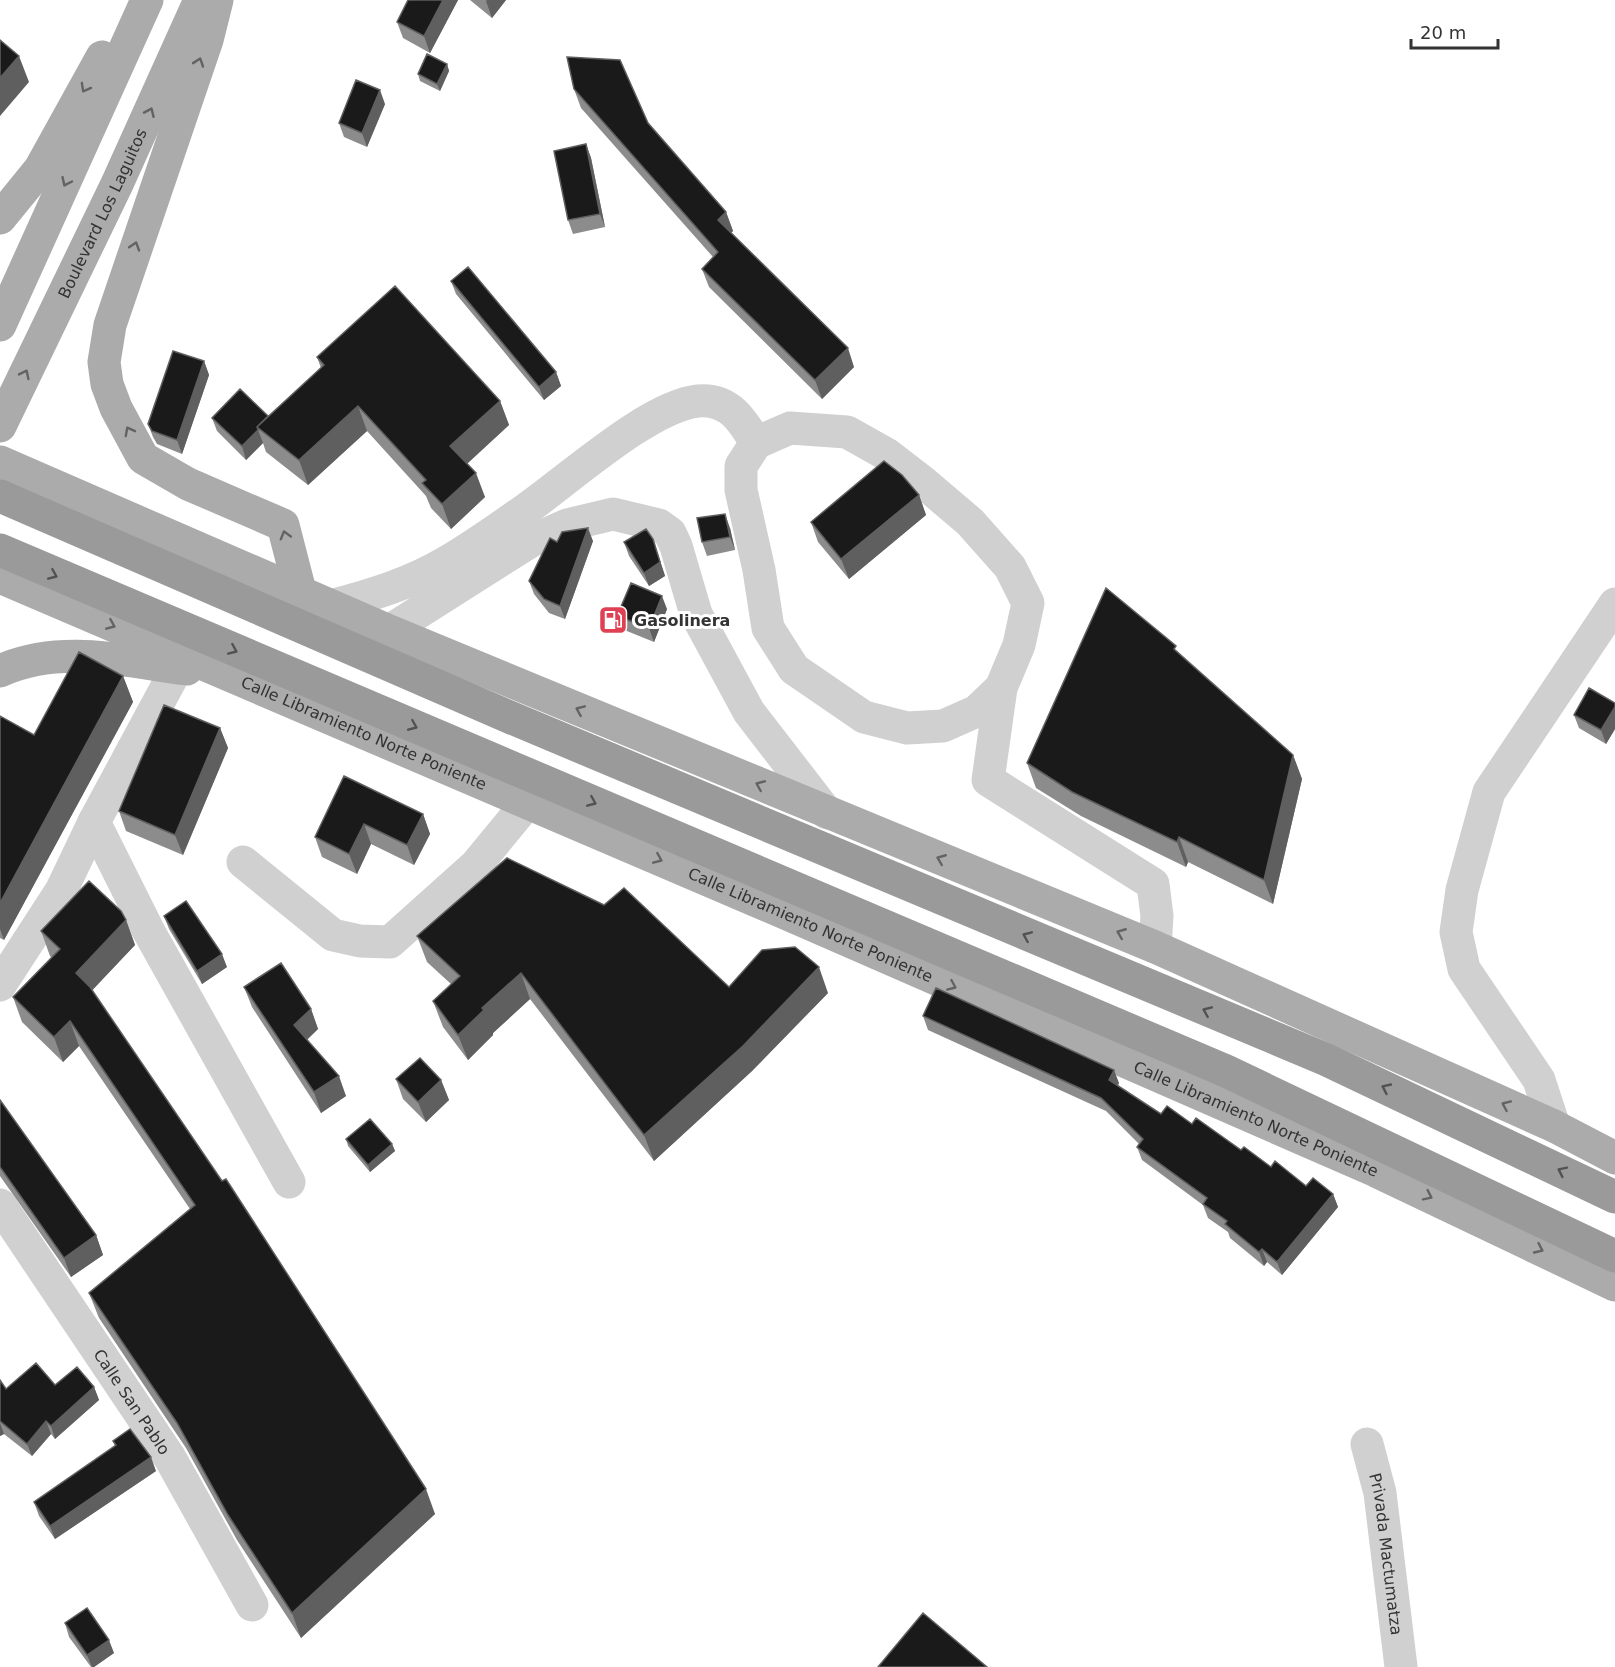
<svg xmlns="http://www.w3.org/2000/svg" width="1615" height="1667" viewBox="0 0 1615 1667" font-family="'DejaVu Sans',sans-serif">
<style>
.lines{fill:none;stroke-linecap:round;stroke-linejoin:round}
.minor{stroke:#d0d0d0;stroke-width:33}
.major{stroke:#ababab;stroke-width:33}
.highway{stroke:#9a9a9a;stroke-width:33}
.wall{fill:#8c8c8c}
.shaded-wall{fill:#5f5f5f}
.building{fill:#1a1a1a;stroke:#5f5f5f;stroke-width:1.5}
.oneway{stroke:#636363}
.oneway2{stroke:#525252}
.labels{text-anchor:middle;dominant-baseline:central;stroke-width:6;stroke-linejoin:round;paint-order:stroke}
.street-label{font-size:16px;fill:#333;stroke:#fff}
.poi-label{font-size:16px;font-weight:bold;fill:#333;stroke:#fff;text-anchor:start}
</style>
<rect width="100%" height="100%" fill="#fff"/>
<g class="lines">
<!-- minor -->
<g class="minor">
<path d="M334 605C372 595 411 583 445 563 473 547 499 528 525 510 568 480 649 406 698 401 729 398 743 421 756 443"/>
<path d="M389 631 531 541 567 525 613 514 659 525 670 533 676 546 696 614 749 712 827 813"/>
<path d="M1001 688 977 711 943 726 907 728 864 717 794 669 768 628 759 570 741 490V466L756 443 790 428 847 432 888 455 923 482 970 522 1010 567 1028 603 1019 645 1001 688 988 780 1153 884 1157 916 1155 947"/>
<path d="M94 822 148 930 289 1182"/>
<path d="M243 862 333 935 360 941 390 942 476 865 527 803"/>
<path d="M0 985 61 891 94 822 177 668"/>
<path d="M1554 1126 1539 1080 1464 969 1456 932 1462 890 1489 792 1615 604"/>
<path id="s1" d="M0 1205 170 1458 252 1605"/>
<path id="s2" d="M1367 1444 1380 1493 1401 1667"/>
</g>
<!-- major -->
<g class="major">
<path d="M217 0 207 40 110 325 104 362 107 384 116 408 143 458 188 484 283 525 300 591"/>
<path d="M0 218 40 169 102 57"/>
<path d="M0 325 147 0"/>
<path id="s3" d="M0 426 117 184 200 0"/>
<path d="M0 462 389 631 1155 947 1554 1126 1615 1158"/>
<path id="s4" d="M0 577 799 919 1376 1171 1615 1285"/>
<path d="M0 671C59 644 125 661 187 669"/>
</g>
<!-- highway -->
<path class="highway" d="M0 496 514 719 1327 1060 1615 1197
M0 550 1226 1071 1615 1256"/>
</g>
<!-- wall -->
<path class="wall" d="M408 0H458L430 53 403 38 397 22Z
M470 0H506L492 18Z
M447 64 449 71 440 91 420 81 418 74Z
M574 89 648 123 726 212 733 231 731 233 854 367 822 399 709 287 702 269 713 257 581 108Z
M385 104 367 147 344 137 339 123Z
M586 144 591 158 605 227 573 234 568 220Z
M451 281 556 372 561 386 544 400 456 294Z
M317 357 500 401 509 425 467 464 485 497 451 529 431 508 426 496 367 431 308 485 266 452 263 443 246 460 217 431 212 418 268 416 321 368Z
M204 361 209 375 182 454 157 444 153 437 148 424Z
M919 495 926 515 849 579 818 542 811 522Z
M730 528 735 550 707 556 702 542Z
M653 539 665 576 649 586 629 556 624 542Z
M593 541 565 619 549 613 534 594 529 581 557 542Z
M667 609 654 642 622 629 617 616Z
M1179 654 1293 755 1302 779 1273 904 1188 862 1186 867 1081 816 1036 788 1027 763Z
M123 676 133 702 4 940 0 938V716L34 735Z
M1615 703V729L1606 744 1579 728 1574 715Z
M220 728 228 748 183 855 126 831 119 811Z
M344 776 423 814 430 834 414 865 371 844 357 874 322 857 315 837Z
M164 916 227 967 202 984 169 929Z
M126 920 135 945 92 990 435 1514 301 1638 237 1540 186 1448 99 1318 89 1293 190 1209 79 1046 63 1062 22 1022 13 997 52 958 50 956 41 931Z
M417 936 729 987 828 993 752 1071 654 1161 530 999 493 1033V1035L468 1060 443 1027 433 1001 451 984 427 962Z
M244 987 311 1009 318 1029 307 1040 346 1096 321 1113 252 1007Z
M923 1016 1119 1083 1117 1086 1161 1114 1192 1124 1306 1186 1333 1194 1338 1207 1282 1275 1267 1262 1264 1266 1230 1238 1228 1232 1208 1218 1203 1205 1142 1160 1137 1147 1139 1144 1106 1111 928 1030Z
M396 1079 441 1080 449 1100 426 1122 403 1099Z
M0 1100 96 1235 103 1255 71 1277 0 1176Z
M346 1139 392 1144 395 1151 370 1172 348 1146Z
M0 1380 6 1389 55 1385 94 1387 99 1400 55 1439 51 1434 32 1456 4 1434 0 1436Z
M113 1441 156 1471 55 1539 39 1516 34 1502 115 1446Z
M65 1623 114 1653 94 1667H91L69 1637Z"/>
<!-- shaded-wall -->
<path class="shaded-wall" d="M443 0H458L430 53 424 36Z
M487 0H506L492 18 486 1Z
M19 56 29 82 0 116V78Z
M447 64 449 71 440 91 437 84Z
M380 90 385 104 367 147 362 133Z
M586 144 591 158 605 227 600 214Z
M726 212 733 231 724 239 718 220Z
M848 348 854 367 822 399 815 380Z
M204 361 209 375 182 454 177 440Z
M556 372 561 386 544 400 539 387Z
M500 401 509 425 459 471 450 446Z
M358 406 367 431 308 485 299 460Z
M258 430 263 443 246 460 242 446Z
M476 473 485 497 451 529 442 504Z
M919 495 926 515 849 579 841 559Z
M725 514 730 528 735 550 730 537Z
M588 528 593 541 565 619 560 606Z
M653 539 665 576 649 586 644 573Z
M662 596 667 609 654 642 649 628Z
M123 676 133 702 4 940 0 929V903Z
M1615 707V729L1606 744 1601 730Z
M220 728 228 748 183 855 175 835Z
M1293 755 1302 779 1273 904 1264 880Z
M423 814 430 834 414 865 407 845Z
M364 824 371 844 357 874 349 854Z
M1179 837 1188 862 1186 867 1177 842Z
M126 920 135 945 85 998 76 973Z
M222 954 227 967 202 984 197 971Z
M819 967 828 993 752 1071 654 1161 644 1135Z
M521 973 530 999 493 1033V1035L468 1060 458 1035 482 1008Z
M311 1009 318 1029 301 1045 294 1025Z
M70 1021 79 1046 63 1062 54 1037Z
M1114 1070 1119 1083 1114 1094 1109 1080Z
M339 1076 346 1096 321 1113 314 1092Z
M441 1080 449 1100 426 1122 418 1102Z
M392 1144 395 1151 370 1172 368 1165Z
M1333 1194 1338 1207 1282 1275 1277 1262Z
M96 1235 103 1255 71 1277 64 1258Z
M1262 1249 1267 1262 1264 1266 1259 1252Z
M94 1387 99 1400 55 1439 51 1426Z
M46 1421 51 1434 32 1456 27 1444Z
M0 1423 4 1434 0 1436Z
M151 1457 156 1471 55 1539 50 1526Z
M426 1489 435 1514 301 1638 292 1613Z
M109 1640 114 1653 94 1667H92L87 1655Z"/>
<!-- building -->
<path class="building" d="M408 0H443L424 36 397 22Z
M0 40 19 56 0 78Z
M427 54 447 64 437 84 418 74Z
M567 57 620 60 648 123 726 212 718 220 848 348 815 380 702 269 718 252 574 89Z
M356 80 380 90 362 133 339 123Z
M586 144 600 214 568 220 554 151Z
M468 267 556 372 539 387 451 281Z
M395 286 500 401 450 446 476 473 442 504 422 483 426 480 358 406 299 460 257 427 324 365 317 357Z
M173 351 204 361 177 440 152 431 148 424Z
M240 389 268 416 257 427 258 430 242 446 212 418Z
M884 461 902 475 919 495 841 559 811 522Z
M725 514 730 537 702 542 697 518Z
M588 528 560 606 544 599 529 581 550 538 557 542 562 532Z
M646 529 653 539 660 562 644 573 624 542Z
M631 583 662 596 649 628 617 616Z
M1106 588 1176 646 1174 649 1293 755 1264 880 1179 837 1177 842 1072 792 1027 763Z
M79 652 123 676 0 903V716L34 735Z
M1589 688 1615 703V707L1601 730 1574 715Z
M164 705 220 728 175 835 119 811Z
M344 776 423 814 407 845 364 824 349 854 315 837Z
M507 858 604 905 624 888 729 987 762 950 795 947 819 967 743 1046 644 1135 521 973 482 1008 484 1010 458 1035 433 1001 460 976 417 936Z
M89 881 121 911 126 920 76 973 90 987 222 1181 226 1179 426 1489 292 1613 228 1515 177 1423 89 1293 195 1205 70 1021 54 1037 13 997 60 949 41 931Z
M186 901 222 954 197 971 164 916Z
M281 963 311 1009 294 1025 339 1076 314 1092 244 987Z
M936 988 1114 1070 1109 1080 1161 1114 1167 1106 1192 1124 1196 1118 1241 1150 1244 1147 1271 1167 1275 1161 1306 1186 1313 1178 1333 1194 1277 1262 1262 1249 1259 1252 1225 1224 1227 1221 1203 1204 1207 1198 1137 1147 1143 1139 1101 1098 923 1016Z
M420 1058 441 1080 418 1102 396 1079Z
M0 1100 96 1235 64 1258 0 1167Z
M370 1119 392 1144 368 1165 346 1139Z
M36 1363 55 1385 77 1367 94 1387 51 1426 46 1421 27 1444 0 1421V1380L6 1389Z
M130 1429 151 1457 50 1526 34 1502 116 1445 113 1441Z
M87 1608 109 1640 87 1655 65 1623Z
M923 1613 987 1667H878Z"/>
<!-- one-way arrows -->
<defs><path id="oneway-chevron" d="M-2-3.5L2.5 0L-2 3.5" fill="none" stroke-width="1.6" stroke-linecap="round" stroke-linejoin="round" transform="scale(1.5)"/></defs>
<g class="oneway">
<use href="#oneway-chevron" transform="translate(199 62) rotate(-71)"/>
<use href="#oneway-chevron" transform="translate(85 88) rotate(119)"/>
<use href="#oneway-chevron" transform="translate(150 112) rotate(-66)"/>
<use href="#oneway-chevron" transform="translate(66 182) rotate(115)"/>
<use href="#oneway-chevron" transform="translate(135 246) rotate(-72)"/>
<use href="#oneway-chevron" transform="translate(25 374) rotate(-64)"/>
<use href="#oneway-chevron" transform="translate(129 431) rotate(-118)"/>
<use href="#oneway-chevron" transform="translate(285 535) rotate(-106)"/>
<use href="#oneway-chevron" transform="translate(111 625) rotate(23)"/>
<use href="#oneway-chevron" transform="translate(580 710) rotate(-157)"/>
<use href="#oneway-chevron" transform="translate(760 785) rotate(-157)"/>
<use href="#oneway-chevron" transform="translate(658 859) rotate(23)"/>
<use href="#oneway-chevron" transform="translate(941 859) rotate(-158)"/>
<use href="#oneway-chevron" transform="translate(1121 933) rotate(-158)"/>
<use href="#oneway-chevron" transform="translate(952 986) rotate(24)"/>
<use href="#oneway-chevron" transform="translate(1506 1105) rotate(-156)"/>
<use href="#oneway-chevron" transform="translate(1428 1196) rotate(26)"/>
<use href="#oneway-chevron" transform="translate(1539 1249) rotate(25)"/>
</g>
<g class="oneway2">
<use href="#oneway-chevron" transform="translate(53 575) rotate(23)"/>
<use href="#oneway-chevron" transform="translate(233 650) rotate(23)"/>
<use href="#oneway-chevron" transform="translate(413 726) rotate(23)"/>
<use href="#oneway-chevron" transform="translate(592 802) rotate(23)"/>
<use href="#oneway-chevron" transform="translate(1027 936) rotate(-157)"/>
<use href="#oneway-chevron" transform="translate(1207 1011) rotate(-157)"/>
<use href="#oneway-chevron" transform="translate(1386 1088) rotate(-155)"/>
<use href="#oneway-chevron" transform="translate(1562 1171) rotate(-154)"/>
</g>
<!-- icons -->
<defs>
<g id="fuel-square" transform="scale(1.5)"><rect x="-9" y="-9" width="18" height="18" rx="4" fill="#df4053" stroke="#fff"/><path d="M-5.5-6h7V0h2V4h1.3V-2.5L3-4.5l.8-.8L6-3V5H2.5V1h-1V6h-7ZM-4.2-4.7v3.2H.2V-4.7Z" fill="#fff"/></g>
</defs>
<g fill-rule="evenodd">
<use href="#fuel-square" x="613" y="620"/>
</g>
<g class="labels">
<!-- street labels -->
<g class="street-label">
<text stroke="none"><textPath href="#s3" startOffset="236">Boulevard Los Laguitos</textPath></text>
<text stroke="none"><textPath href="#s4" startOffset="396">Calle Libramiento Norte Poniente</textPath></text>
<text stroke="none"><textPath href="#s4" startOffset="882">Calle Libramiento Norte Poniente</textPath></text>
<text stroke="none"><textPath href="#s4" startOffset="1368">Calle Libramiento Norte Poniente</textPath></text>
<text stroke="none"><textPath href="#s1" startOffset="237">Calle San Pablo</textPath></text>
<text stroke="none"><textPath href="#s2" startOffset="112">Privada Mactumatza</textPath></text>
</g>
<!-- poi labels -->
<g class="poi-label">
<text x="634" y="620">Gasolinera</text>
</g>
</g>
<!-- scale -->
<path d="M1411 39v9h87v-9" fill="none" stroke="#333333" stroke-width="3"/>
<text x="1420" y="39" font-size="18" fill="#333333" stroke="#ffffff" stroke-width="4.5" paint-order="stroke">20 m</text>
</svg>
